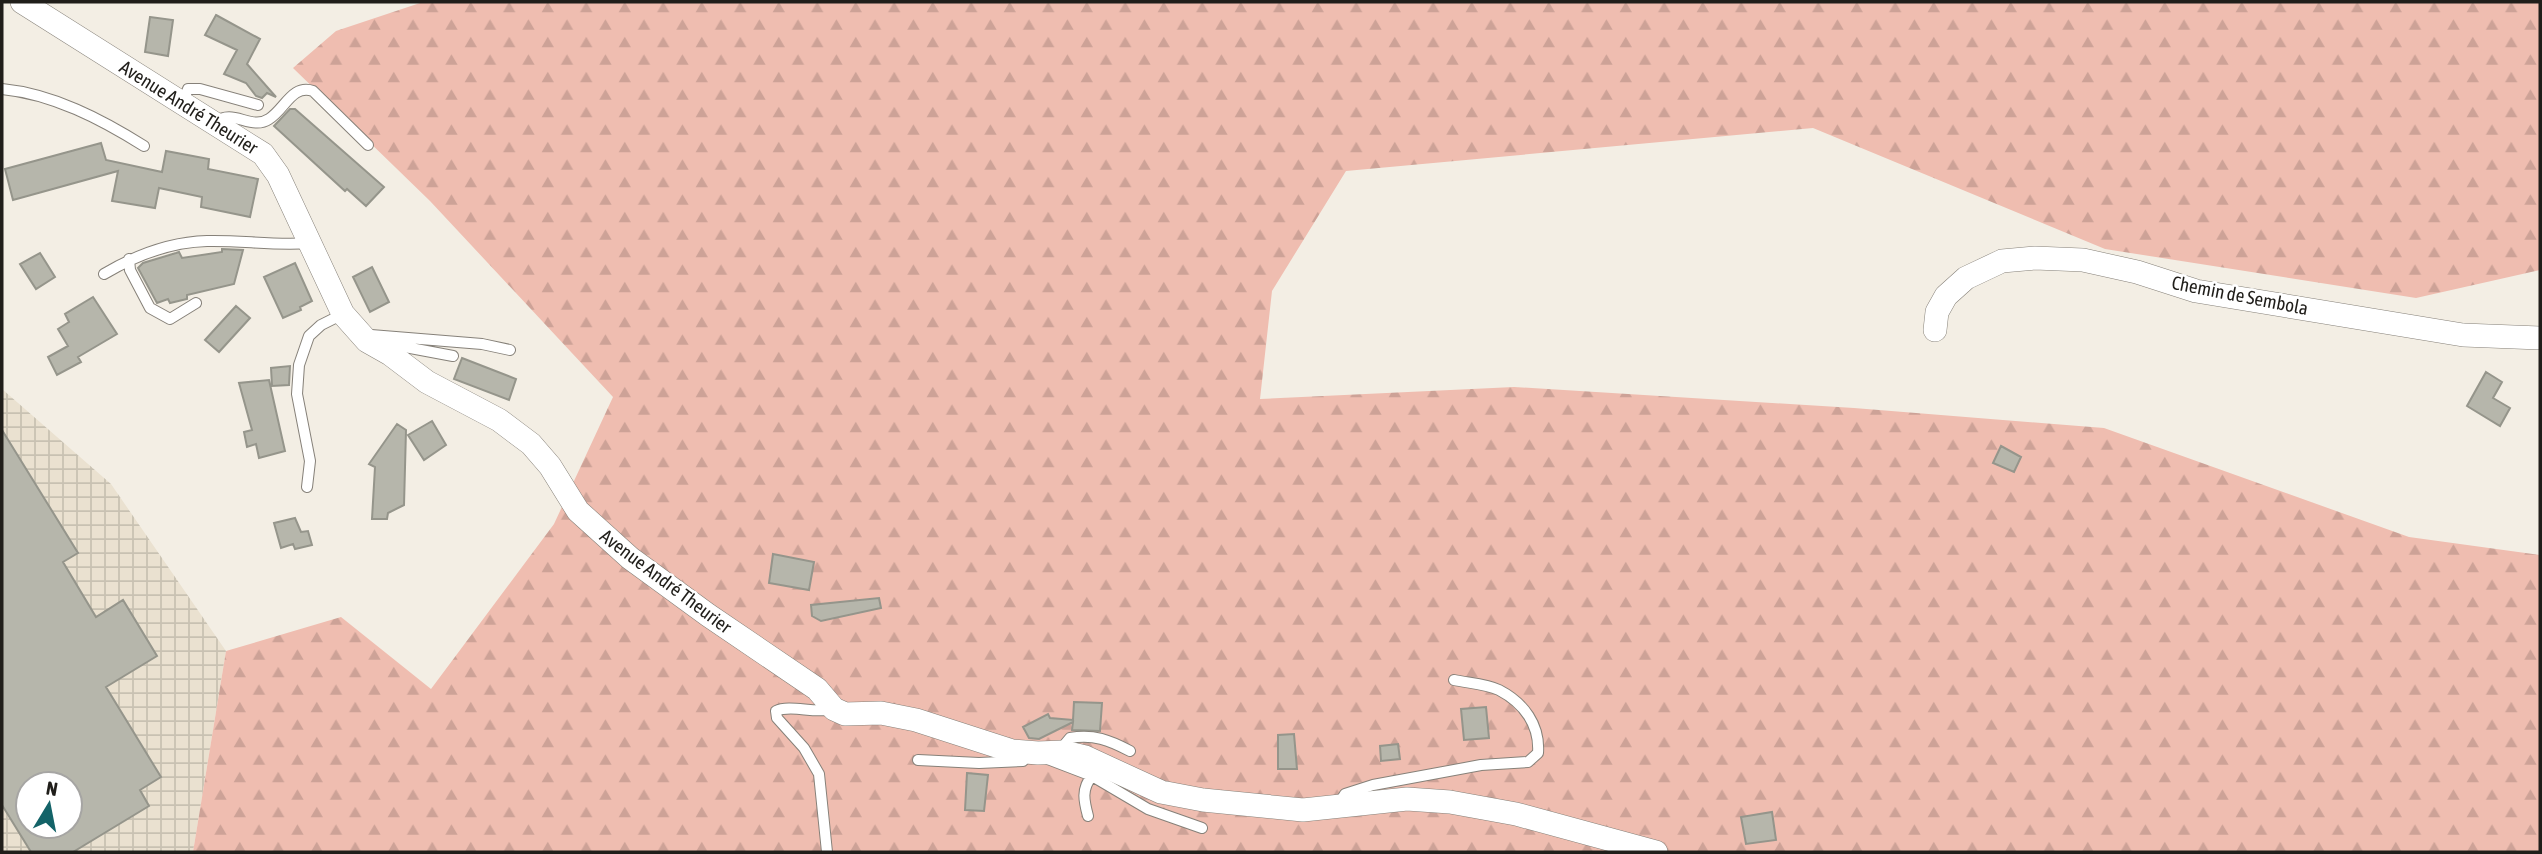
<svg xmlns="http://www.w3.org/2000/svg" width="2542" height="854" viewBox="0 0 2542 854" font-family="'Asap Condensed',sans-serif">
<style>
.industrial{fill:url(#industrial-grid);fill-rule:evenodd}
.forest{fill:url(#forest-firs)}
.building{fill:#b6b6ab;stroke:#95958b;stroke-width:2;fill-rule:evenodd}
.lines{fill:none;stroke-linecap:round;stroke-linejoin:round}
.lane-casing{stroke:#868179;stroke-width:12}
.street-casing{stroke:#868179;stroke-width:24}
.lane{stroke:#fff;stroke-width:10}
.street{stroke:#fff;stroke-width:23}
.labels{text-anchor:middle;dominant-baseline:central;stroke-width:5;stroke-linejoin:round;paint-order:stroke}
.street-label{font-size:19px;fill:#201e1a;stroke:#fff}
</style>
<defs>
<pattern id="industrial-grid" width="8" height="8" patternUnits="userSpaceOnUse" patternTransform="scale(1.75)"><rect width="8" height="8" fill="#eae1d0"/><path d="M0 4h8M4 0v8" fill="none" stroke="#c8c1b2"/></pattern>
<pattern id="forest-firs" width="22" height="20" patternUnits="userSpaceOnUse" patternTransform="scale(1.75)"><rect width="22" height="20" fill="#efbdb0"/><path d="M5 1l3.5 6h-7zM16 11l3.5 6h-7z" fill="#cda297"/></pattern>
</defs>
<rect width="100%" height="100%" fill="#f3eee4"/>
<!-- industrial -->
<path class="industrial" d="M2 389 111 484 226 651 193 852H2ZM28 784H70V826H28Z"/>
<!-- forest -->
<path class="forest" d="M423 2H2540V270L2416 298 2105 249 1813 128 1346 171 1272 291 1260 399 1514 387 1854 408 2104 428 2409 537 2540 555V852H193L226 651 341 617 431 689 554 524 613 397 430 201 293 68 336 31Z"/>
<!-- building -->
<path class="building" d="M216 15 260 39 247 64 276 97 267 93 262 98 256 96 246 83 224 74 237 50 205 35Z
M150 17 173 20 168 56 145 52Z
M290 109H295L384 187 366 206 347 189 345 191 274 126Z
M101 143 106 160 162 172 166 151 209 159 208 169 258 179 250 217 201 207 202 197 159 188 155 208 112 201 118 171 13 200 5 169Z
M222 249 243 250 234 284 187 295V299L170 303 168 299 157 303 138 268 143 263 176 253 179 252 182 258 222 252Z
M40 253 55 277 36 289 20 264Z
M295 263 312 301 300 307 301 310 283 318 264 277Z
M372 267 389 302 370 312 353 277Z
M93 297 117 334 78 357 81 362 57 375 48 357 68 346 58 329 69 322 65 314Z
M236 306 250 318 219 352 205 340Z
M462 358 516 379 509 400 454 379Z
M290 366 289 385 272 386 271 368Z
M2486 372 2502 382 2493 398 2510 408 2500 426 2467 406Z
M269 380 285 451 259 458 256 444 247 447 244 432 252 430 239 383Z
M432 421 446 445 424 460 408 435Z
M397 424 406 430 404 505 388 513 387 519H372L375 467 369 464Z
M2 430 78 553 63 562 96 617 123 600 157 656 106 687 161 777 140 790 149 806 73 852H31L2 805ZM28 784H70V826H28Z
M2001 446 2021 457 2014 472 1993 463Z
M295 518 301 532 308 531 312 545 295 549 293 544 281 548 274 523Z
M773 554 814 562 809 590 769 583Z
M879 598 881 608 821 621 812 616 811 605Z
M1074 702 1102 703 1100 731 1072 730 1073 722 1039 739 1029 738 1023 727 1048 714 1050 718 1073 720Z
M1486 707 1489 738 1464 740 1461 709Z
M1294 734 1297 769H1278V735Z
M1398 744 1400 759 1381 761 1380 746Z
M967 773 988 775 984 811 965 810Z
M1772 812 1776 840 1746 844 1741 817Z"/>
<g class="lines">
<!-- lane casing -->
<g class="lane-casing">
<path id="lane" d="M2 89C53 94 101 119 144 146
M182 104 188 89H200L258 105
M216 122C233 108 251 131 269 119 285 109 292 84 313 91L368 145
M129 259 130 270 150 308 170 319 196 303
M104 274C136 255 170 242 207 241 241 240 275 246 310 243
M371 335 482 344 510 350
M388 339 405 347 453 356
M307 487 310 461 297 394 299 365 309 336 321 325 343 314
M1064 752 1065 744 1070 738C1094 734 1109 740 1130 751
M1045 758 1092 776 1148 809 1202 828
M918 760 979 763 1023 761
M1338 805 1345 794 1373 785 1481 765 1528 762 1538 753C1540 725 1524 703 1499 690 1487 684 1468 683 1454 680
M1088 816C1084 801 1081 789 1092 776
M827 852 819 774 804 748 777 718 776 711C790 704 815 714 833 709"/>
</g>
<!-- street casing -->
<g class="street-casing">
<path id="street" d="M22 2 263 154 278 175 343 314 367 341 390 354 427 382 499 420 531 444 550 466 578 511 630 558 708 615 817 689 834 709 845 714 881 713 916 720 1012 751 1038 753 1064 752 1085 757 1161 792 1203 800 1303 810 1407 799 1450 802 1516 814 1656 852
M1935 330 1937 312 1946 296 1966 278 2002 261 2035 258 2083 260 2137 272 2196 291 2463 335 2540 338"/>
</g>
<!-- lane -->
<use href="#lane" class="lane"/>
<!-- street -->
<use href="#street" class="street"/>
</g>
<g class="labels">
<!-- street labels -->
<g class="street-label">
<text transform="translate(189 107) rotate(32)">Avenue André Theurier</text>
<text transform="translate(2240 295) rotate(11)">Chemin de Sembola</text>
<text transform="translate(666 581) rotate(37)">Avenue André Theurier</text>
</g>
</g>
<!-- border -->
<rect width="2542" height="854" fill="none" stroke="#201e1a" stroke-width="7"/>
<!-- north arrow -->
<g transform="translate(49 805) rotate(10)"><circle r="33" fill="#ffffff" stroke="#a6a5a3" stroke-width="2"/>
<path d="M0-5L12 26L0 18L-12 26Z" fill="#136368"/>
<text y="-10" font-size="19" font-weight="bold" text-anchor="middle" fill="#201e1a">N</text>
</g>
</svg>
